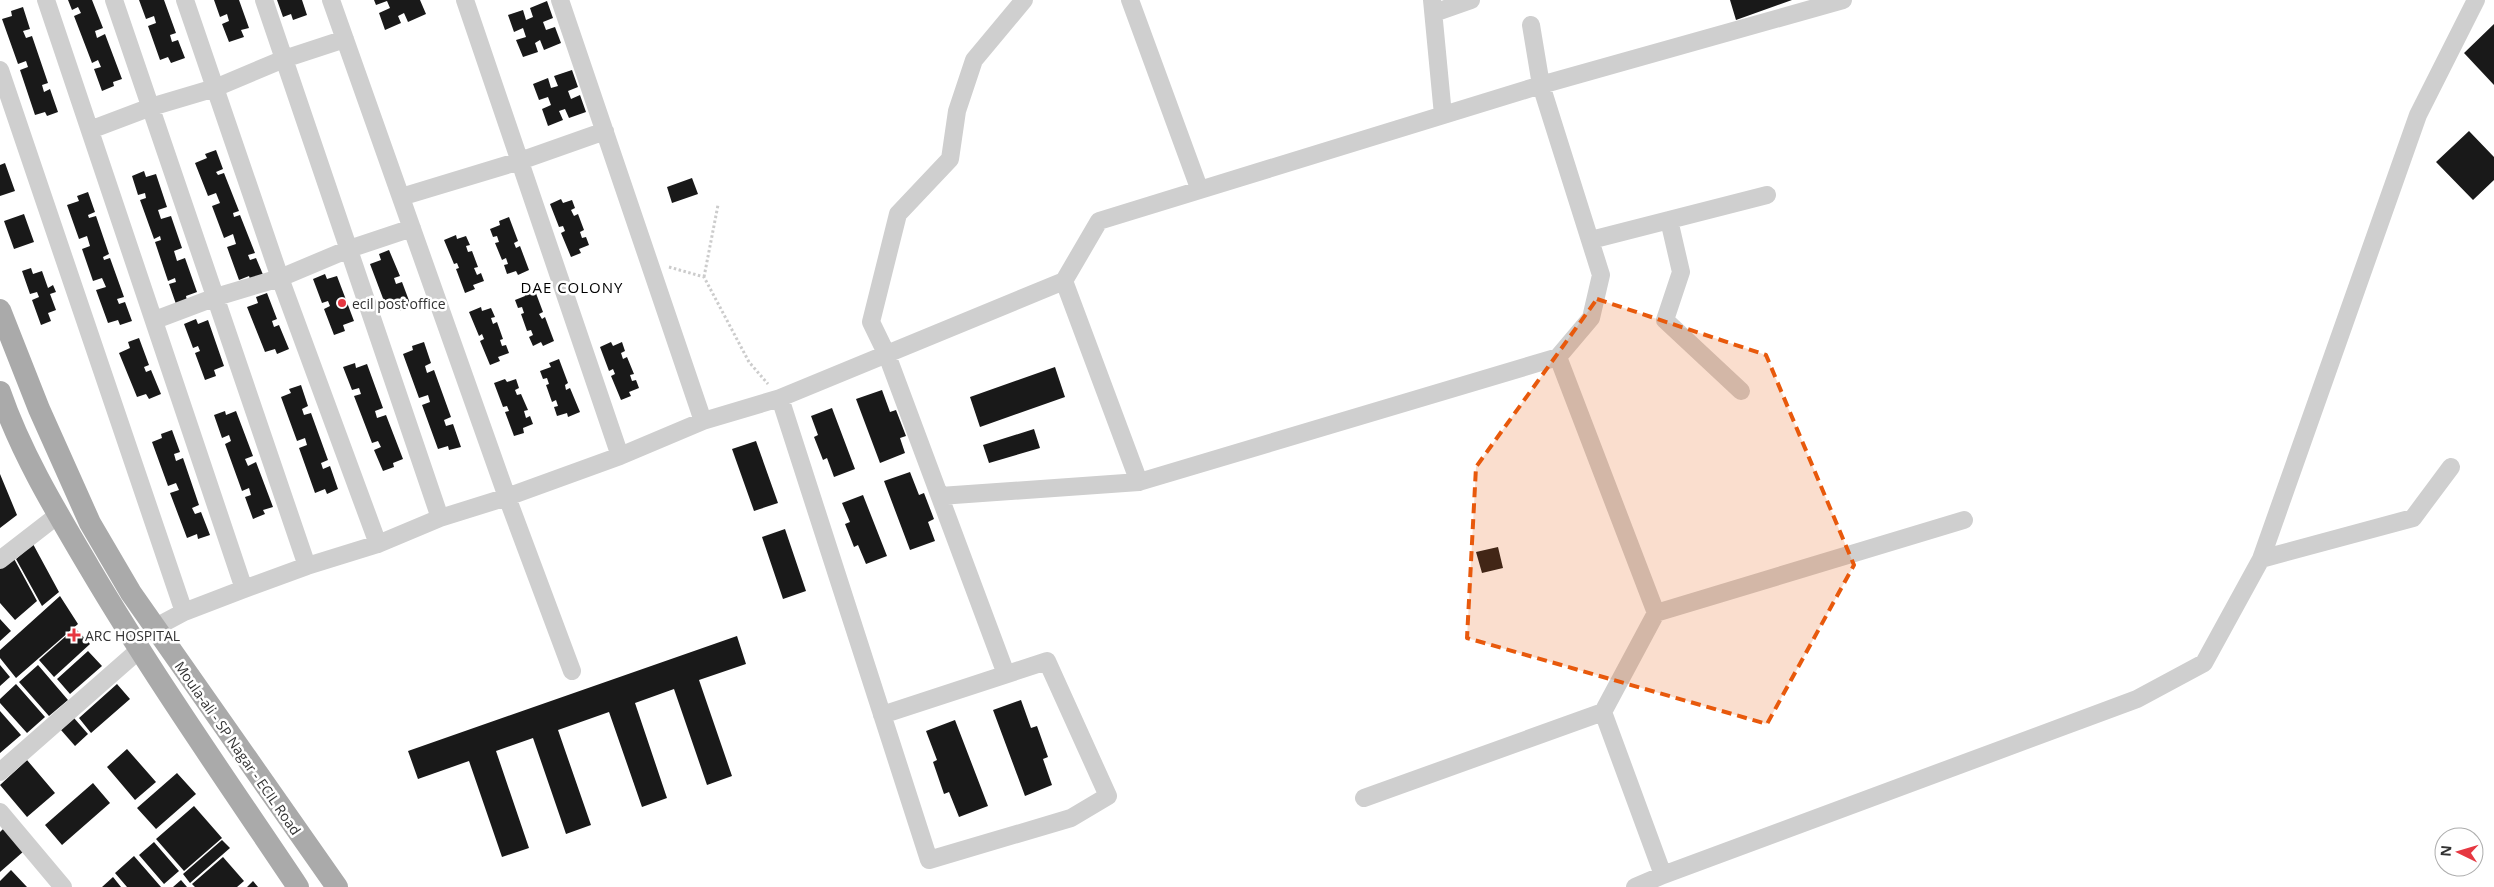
<svg xmlns="http://www.w3.org/2000/svg" width="2494" height="887" viewBox="0 0 2494 887" font-family="'Open Sans',sans-serif">
<style>
.building{fill:#191919}
.lines{fill:none;stroke-linecap:round;stroke-linejoin:round}
.path{stroke:#ccc;stroke-width:3;stroke-dasharray:2.5 2.5;stroke-linecap:butt}
.minor{stroke:#cfcfcf;stroke-width:18}
.major{stroke:#aaa;stroke-width:22}
.marked{fill:#e8590c;fill-opacity:0.2;stroke:#e8590c;stroke-width:4;stroke-dasharray:10 6;stroke-linejoin:round}
.poi-dot{fill:#e63741;stroke:#fff;stroke-width:2}
.labels{text-anchor:middle;dominant-baseline:central;stroke-width:5;stroke-linejoin:round;paint-order:stroke}
.poi-label{font-size:14px;fill:#323232;stroke:#fff;text-anchor:start}
.street-label{font-size:14px;fill:#323232;stroke:#fff}
.neighbourhood-label{font-size:15px;letter-spacing:1px;fill:#000;stroke:#fff}
</style>
<rect width="100%" height="100%" fill="#fff"/>
<!-- building -->
<path class="building" d="M68 0H92L103 28 95 31 97 38 105 34 122 79 113 82 114 86 102 91 94 69 101 67 98 60 92 63 74 16 81 13 78 7 72 10Z
M139 0H164L176 33 170 35 172 42 178 40 185 58 171 63 168 57 160 60 148 26 156 23 154 16 146 19Z
M214 0H239L249 28 241 30 244 37 229 42 222 24 229 21 227 14 220 17Z
M277 0H302L307 15 293 20 291 14 283 17Z
M374 0H420L426 14 408 22 404 13 398 16 401 23 385 30 379 13 390 8 387 1 376 5Z
M1730 0H1792L1736 20Z
M547 1 553 18 543 22 546 30 555 27 561 43 544 50 540 40 535 43 538 52 523 57 516 40 526 37 523 28 514 32 508 15 523 10 526 20 533 17 530 8Z
M23 7 30 29 23 31 26 38 32 36 48 83 42 85 44 92 50 89 58 112 47 116 45 112 35 115 20 70 28 67 26 61 18 64 2 19 12 16 11 11Z
M2494 24V85L2464 53Z
M572 70 578 87 568 91 571 99 580 95 586 112 569 118 565 109 559 111 563 120 548 126 542 109 551 105 548 97 539 100 533 84 548 78 551 88 558 86 554 76Z
M2469 131 2494 157V180L2473 200 2436 162Z
M216 150 223 169 216 172 218 175 224 173 239 211 233 213 234 217 240 215 255 253 248 255 250 260 256 258 264 277 251 282 249 276 239 280 227 247 236 244 233 234 224 238 212 206 220 203 216 193 208 196 195 163 207 158 205 154Z
M5 163 15 191 0 196V165Z
M144 171 146 177 156 174 167 207 158 210 161 219 171 216 182 248 174 251 177 261 185 258 197 292 186 296 187 301 176 304 169 284 176 282 175 278 168 281 155 242 161 240 160 236 154 239 140 200 146 198 145 193 138 195 132 176Z
M692 178 698 194 672 203 667 187Z
M88 192 95 212 88 215 89 218 96 216 109 254 103 257 104 260 110 258 124 297 117 299 119 304 125 302 132 321 120 325 118 320 108 323 96 290 106 287 102 278 93 281 82 249 90 246 87 236 79 239 67 205 79 201 77 196Z
M561 199 563 203 572 200 575 208 571 210 574 216 578 214 584 230 580 232 582 238 586 237 589 245 579 249 581 253 571 257 561 233 565 231 563 226 559 227 550 204Z
M24 214 34 242 14 249 4 221Z
M509 217 518 241 514 243 516 248 520 246 529 270 518 275 516 271 507 274 504 265 508 264 506 258 502 260 495 243 499 242 497 236 493 237 490 229 500 225 499 221Z
M456 235 457 239 466 236 470 245 466 246 468 252 472 251 478 267 474 268 477 275 481 273 484 281 473 285 475 289 465 293 456 269 459 268 457 263 454 264 444 240Z
M389 250 400 276 394 278 396 284 402 282 411 306 399 311 397 306 387 309 370 264 381 260 379 254Z
M31 268 33 274 42 271 48 288 53 285 56 292 50 294 56 310 48 313 51 321 41 325 32 300 39 297 37 292 30 294 22 271Z
M325 274 327 279 337 276 354 321 343 325 345 331 334 335 324 309 330 306 328 301 322 303 313 279Z
M534 288 543 312 539 314 542 319 545 317 554 341 543 346 541 342 533 346 529 337 533 335 531 330 527 331 521 314 524 313 522 307 518 308 515 300 525 296 524 292Z
M267 293 277 319 272 321 274 327 279 325 289 349 277 354 275 349 265 352 247 307 258 303 256 297Z
M481 307 482 311 491 308 495 317 491 318 493 324 497 322 503 339 500 340 502 346 506 345 509 353 498 357 500 361 490 365 480 341 484 339 482 334 479 336 469 312Z
M196 319 198 324 208 320 224 366 214 370 216 376 205 380 195 353 200 351 198 346 193 348 184 324Z
M139 338 149 365 144 367 146 372 151 370 161 394 149 399 146 394 137 397 119 353 130 348 128 342Z
M424 342 431 363 425 366 427 373 434 370 451 417 444 420 446 426 453 424 461 447 449 450 448 446 438 449 422 405 430 402 428 395 419 398 403 354 413 350 412 346Z
M611 342 613 346 622 342 625 351 621 353 623 359 627 357 634 374 630 375 632 381 636 380 639 388 629 392 631 396 621 400 611 376 615 374 613 369 609 371 600 347Z
M559 359 568 383 565 385 566 390 570 388 580 412 568 417 567 413 557 416 554 407 558 406 556 400 552 402 546 385 549 384 547 378 543 379 540 371 551 367 549 363Z
M355 363 356 368 367 364 383 408 375 411 377 418 386 415 403 459 393 463 394 467 383 471 374 450 381 447 378 441 372 443 354 396 361 394 359 388 352 390 343 367Z
M1055 367 1065 397 980 427 970 397Z
M505 379 507 382 516 379 519 388 515 390 517 395 521 394 528 410 524 411 526 418 530 416 533 424 523 428 524 433 514 436 505 412 509 411 507 406 503 407 494 383Z
M301 385 308 406 302 409 304 415 311 413 328 460 321 463 323 469 330 466 338 489 327 494 325 489 315 493 299 448 307 445 305 438 297 441 281 397 291 393 289 389Z
M882 390 890 412 896 410 906 436 900 438 905 453 880 463 856 399Z
M832 408 855 469 834 477 827 458 823 460 814 437 818 435 811 416Z
M225 411 226 415 236 411 253 456 245 459 248 466 256 462 273 507 263 510 265 514 253 519 245 497 251 495 249 488 242 491 225 444 231 441 229 435 222 438 214 415Z
M1034 429 1040 448 989 463 983 445Z
M172 430 180 452 174 454 176 461 183 458 199 505 192 508 195 514 201 512 210 535 198 539 197 534 187 538 170 493 179 490 176 483 168 486 152 442 162 438 161 434Z
M756 441 778 503 754 511 732 449Z
M910 472 919 495 924 493 934 519 928 522 935 541 910 550 884 481Z
M0 474 17 515 0 528Z
M863 495 887 556 866 564 858 545 854 547 845 524 850 522 842 503Z
M785 529 806 591 783 599 762 537Z
M33 544 59 592 42 606 16 559Z
M1498 547 1503 568 1482 573 1476 552Z
M12 555 37 601 15 620 0 603V565Z
M60 596 78 624 16 678 0 658V650Z
M0 619 11 631 0 641Z
M75 628 90 644 54 677 39 660Z
M737 636 746 664 699 680 732 776 707 785 674 689 635 703 667 798 642 807 609 712 558 730 591 825 566 834 533 738 496 751 529 848 502 857 469 761 418 779 408 751Z
M88 651 102 666 70 694 57 679Z
M0 665 10 677 0 686Z
M38 665 68 700 49 716 19 682Z
M16 684 45 717 27 733 0 703V699Z
M117 684 130 699 91 733 79 718Z
M1021 700 1031 728 1037 726 1048 757 1043 759 1052 785 1025 796 993 710Z
M0 711 21 735 0 753Z
M74 718 88 734 75 746 61 730Z
M955 720 988 806 959 817 949 792 944 794 933 762 937 760 926 731Z
M127 749 156 782 135 800 107 767Z
M27 760 55 793 27 817 0 785Z
M177 773 196 794 156 829 137 808Z
M93 783 110 803 62 845 45 825Z
M194 806 222 838 184 871 156 839Z
M4 828 24 851 0 872V832Z
M222 840 230 848 190 883 183 874Z
M154 842 179 871 164 884 139 855Z
M134 856 161 887H127L115 873Z
M223 857 244 881 237 887H195L192 884Z
M11 870 27 887H0V881Z
M113 877 121 887H102Z
M181 880 187 887H173Z
M253 881 258 887H247Z"/>
<g class="lines">
<!-- path -->
<path class="path" d="M669 267 704 277 749 362 768 384
M704 277 718 205"/>
<!-- minor -->
<path class="minor" d="M46 0 244 589
M114 0 307 566
M185 0 280 278 378 544
M264 0 440 518
M331 0 507 497 572 671
M465 0 620 456
M560 0 703 421
M1130 0 1199 188
M1432 0 1443 115
M1434 13 1471 0
M1531 25 1541 85 1601 275 1591 318 1558 357 1656 613 1603 712 1663 875
M0 70 184 612
M90 130 151 107 215 88 284 59 345 39
M401 197 520 161 605 131
M1669 220 1681 272 1665 320 1741 391
M1591 240 1767 195
M1064 281 1139 482
M155 320 216 297 280 278 349 249 412 228
M780 398 929 860 1071 818 1108 796 1047 661 882 715
M940 496 1139 482 1558 357
M2261 559 2413 518 2451 467
M0 560 58 515
M1656 613 1964 520
M154 628 184 612 244 589 307 566 378 544 440 518 507 497 620 456 703 421 780 398 1064 281 1099 221 1541 85 1843 0
M1006 674 887 355 871 322 898 214 950 159 957 111 974 60 1024 0
M0 772 139 650
M1364 798 1603 712
M0 812 63 887
M1635 887 1663 875 2137 699 2204 663 2261 559 2418 115 2476 0"/>
<!-- major -->
<path class="major" d="M0 310 39 409 90 523 131 593 337 887
M0 392C21 453 56 511 89 567 154 677 227 781 298 887"/>
</g>
<!-- marked area -->
<path class="marked" d="M1597 299 1766 355 1854 565 1767 724 1467 638 1476 467Z"/>
<!-- markers -->
<g class="poi-dot">
<circle cx="342" cy="303" r="5"/>
<path d="M71.5 627.5h5v5h5v5h-5v5h-5v-5h-5v-5h5z"/>
</g>
<g class="labels">
<!-- poi labels -->
<g class="poi-label">
<text x="352" y="303">ecil post office</text>
<text x="85" y="635">ARC HOSPITAL</text>
</g>
<!-- street labels -->
<g class="street-label">
<text transform="translate(238 748) rotate(55)">Moula-ali - SP Nagar - ECIL Road</text>
</g>
<!-- neighbourhood labels -->
<g class="neighbourhood-label">
<text x="572" y="287">DAE COLONY</text>
</g>
</g>
<!-- north arrow -->
<g transform="translate(2459 852) rotate(275)"><circle r="24" fill="#ffffff" stroke="#adadad"/>
<path d="M0-4L9 19L0 12L-9 19Z" fill="#e63741"/>
<text y="-8" font-size="14" font-weight="bold" text-anchor="middle" fill="#323232">N</text>
</g>
</svg>
